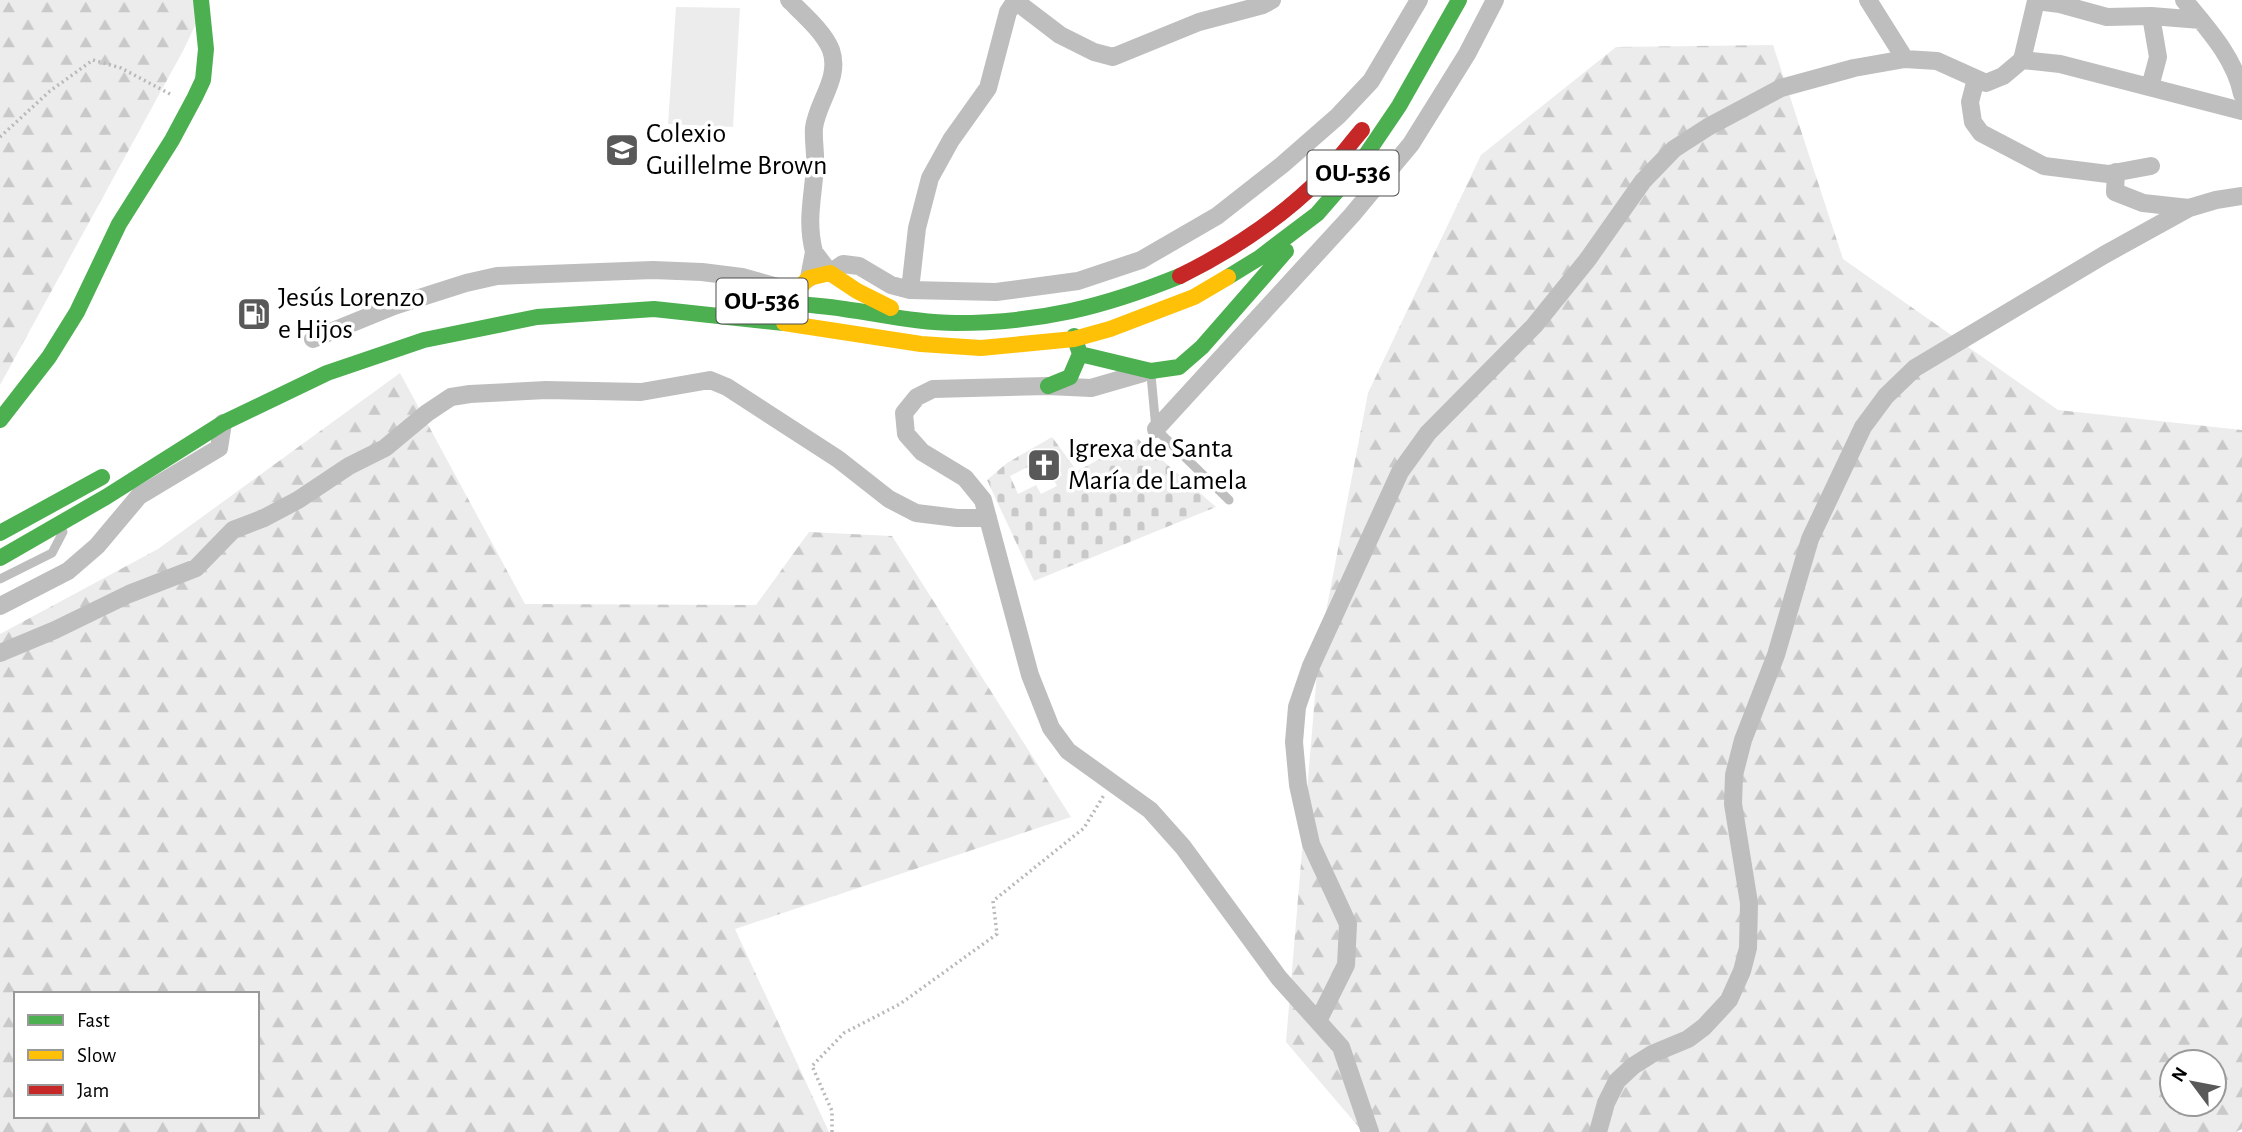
<svg xmlns="http://www.w3.org/2000/svg" width="2242" height="1132" viewBox="0 0 2242 1132" font-family="'Alegreya Sans',sans-serif">
<style>
.green{fill:#ececec}
.forest{fill:url(#forest-firs);fill-rule:evenodd}
.cemetery{fill:url(#cemetery-stones);fill-rule:evenodd}
.lines{fill:none;stroke-linecap:round;stroke-linejoin:round}
.path{stroke:#b9b9b9;stroke-width:3.5;stroke-dasharray:2 3.5;stroke-linecap:butt}
.lane{stroke:#bebebe;stroke-width:9}
.street{stroke:#bebebe;stroke-width:18}
.fast{stroke:#4caf50;stroke-width:16}
.slow{stroke:#ffc107;stroke-width:16}
.jam{stroke:#c62828;stroke-width:16}
.labels{text-anchor:middle;dominant-baseline:central;stroke-width:7;stroke-linejoin:round;paint-order:stroke}
.shield{fill:#fff;stroke:#4c4c4c;stroke-width:2}
.shield-label{font-size:26px;font-weight:bold;fill:#000}
.poi-label{font-size:28px;fill:#000;stroke:#fff;text-anchor:start}
</style>
<defs>
<pattern id="forest-firs" width="22" height="20" patternUnits="userSpaceOnUse" patternTransform="scale(1.75)"><rect width="22" height="20" fill="#ececec"/><path d="M5 1l3.5 6h-7zM16 11l3.5 6h-7z" fill="#c9c9c9"/></pattern>
<pattern id="cemetery-stones" width="16" height="16" patternUnits="userSpaceOnUse" patternTransform="scale(1.75)"><rect width="16" height="16" fill="#ececec"/><path d="M2 7V4a2 2 0 0 1 4 0v3zM10 15v-3a2 2 0 0 1 4 0v3z" fill="#c9c9c9"/></pattern>
</defs>
<rect width="100%" height="100%" fill="#fff"/>
<!-- green -->
<path class="green" d="M676 7 740 8 733 127 668 124Z"/>
<!-- forest -->
<path class="forest" d="M0 0H207L184 49 0 385Z
M1773 45 1843 259 2058 410 2242 430V1129L2236 1132H1363L1286 1042 1319 648 1368 393 1481 155 1616 47ZM2172 1062H2214V1104H2172Z
M400 373 525 604 756 605 809 532 892 536 1071 817 735 929 829 1132H0V634L158 549ZM16 994H257V1116H16Z"/>
<!-- cemetery -->
<path class="cemetery" d="M1052 437 1077 471 1138 439 1216 507 1034 581 987 480 1007 463ZM1051 455 1062 475 1054 480 1057 486 1041 494 1036 485 1018 494 1010 476Z"/>
<g class="lines">
<!-- path -->
<path class="path" d="M0 137 50 91 93 60 121 68 172 95
M832 1132V1111L812 1066 844 1033 900 1004 997 934 993 901 1084 828 1104 795"/>
<!-- lane -->
<path class="lane" d="M1151 375 1156 429 1229 500
M0 579 52 553 63 532"/>
<!-- street -->
<path class="street" d="M789 0C803 14 824 32 831 50 841 78 817 102 814 128 813 141 816 154 815 166 813 198 806 220 814 252
M1868 0 1905 59
M2184 0C2207 28 2235 58 2242 94
M2022 60 2036 1 2060 4 2107 17 2151 16
M1976 79 1970 102 1973 122 1981 133 2044 166 2108 174 2151 166
M2150 87 2158 57 2151 16 2201 20
M2116 172 2115 192 2143 203 2189 208
M809 278 814 252 830 273 843 264 859 266 891 285 910 290 996 292 1078 281 1141 260 1217 216 1282 165 1338 116 1371 81 1419 0
M910 290 917 228 930 178 951 140 988 88 1008 12 1014 3H1018L1060 35 1094 52 1113 57 1199 22 1263 5 1272 0
M313 339 394 306 466 283 497 276 653 270 702 272 742 277 795 292
M1143 373 1091 388 1048 386 933 389 917 397 904 413 906 434 922 452 965 478 983 500 1030 675 1051 728 1068 751 1150 810 1183 847 1279 978 1341 1047 1370 1132
M1156 429 1352 215 1411 144 1467 54 1495 0
M0 606 68 571 97 546 139 496 219 448 223 423
M0 653 55 630 129 594 196 568 233 530 264 518 298 500 349 466 385 448 427 413 451 397 470 394 546 390 641 392 710 380 727 387 838 459 889 499 916 513 957 518H988
M1319 1019 1346 965 1348 924 1311 844 1298 785 1294 742 1297 707 1311 666 1400 472 1428 433 1534 326 1588 259 1643 181 1674 149 1708 127 1781 88 1854 68 1905 59 1937 61 1986 83 2003 76 2022 60 2060 64 2242 111
M1598 1132 1606 1103 1617 1081 1633 1066 1652 1054 1688 1039 1704 1027 1729 1000 1742 971 1748 948 1749 903 1733 804 1734 775 1743 740 1776 655 1810 539 1863 427 1886 396 1915 368 2104 255 2189 208 2216 200 2242 196"/>
<!-- fast -->
<path class="fast" d="M1228 277 1259 258 1317 214 1357 168 1399 106 1459 0
M748 300C780 303 812 304 844 309 881 314 919 323 956 323 1039 323 1104 307 1180 276
M1080 354 1151 371 1179 367 1202 347 1286 251
M1048 386 1070 377 1080 354 1074 336
M0 420 49 357 77 312 119 224 172 140 195 97 203 80 206 49 201 0
M0 533 102 477
M0 558 106 497 223 423 327 373 424 340 537 317 654 309 784 323"/>
<!-- slow -->
<path class="slow" d="M771 302 795 292 809 278 830 273 857 291 891 308
M784 323 921 344 981 348 1074 339 1110 329 1194 297 1228 277"/>
<!-- jam -->
<path class="jam" d="M1180 276C1233 250 1281 218 1323 176 1337 162 1349 145 1362 130"/>
</g>
<!-- icons -->
<defs>
<g id="school-square" transform="scale(1.75)"><rect x="-9" y="-9" width="18" height="18" rx="4" fill="#595959" stroke="#fff"/><path d="M0-5L7-2L0 1L-7-2ZM-4 1L0 2.5L4 1V4Q0 6-4 4Z" fill="#fff"/></g>
<g id="fuel-square" transform="scale(1.75)"><rect x="-9" y="-9" width="18" height="18" rx="4" fill="#595959" stroke="#fff"/><path d="M-5.5-6h7V0h2V4h1.3V-2.5L3-4.5l.8-.8L6-3V5H2.5V1h-1V6h-7ZM-4.2-4.7v3.2H.2V-4.7Z" fill="#fff"/></g>
<g id="church-square" transform="scale(1.75)"><rect x="-9" y="-9" width="18" height="18" rx="4" fill="#595959" stroke="#fff"/><path d="M-1.2-6h2.4v3.5h3.3v2.4h-3.3V6h-2.4V-.1h-3.3v-2.4h3.3Z" fill="#fff"/></g>
</defs>
<g fill-rule="evenodd">
<use href="#school-square" x="622" y="150"/>
<use href="#fuel-square" x="254" y="314"/>
<use href="#church-square" x="1044" y="465"/>
</g>
<g class="labels">
<!-- shield labels -->
<g class="shield">
<rect x="1307.5" y="150.5" width="91" height="45" rx="5"/>
<rect x="716.5" y="278.5" width="91" height="45" rx="5"/>
</g>
<g class="shield-label">
<text x="1353" y="173">OU-536</text>
<text x="762" y="301">OU-536</text>
</g>
<!-- poi labels -->
<g class="poi-label">
<text x="646" y="134">Colexio<tspan x="646" dy="32">Guillelme Brown</tspan></text>
<text x="278" y="298">Jesús Lorenzo<tspan x="278" dy="32">e Hijos</tspan></text>
<text x="1068" y="449">Igrexa de Santa<tspan x="1068" dy="32">María de Lamela</tspan></text>
</g>
</g>
<!-- legend -->
<rect x="14" y="992" width="245" height="126" fill="#ffffff" stroke="#999999" stroke-width="2"/>
<rect x="28" y="1015" width="35" height="10" fill="#4caf50" stroke="#999999" stroke-width="2"/>
<text x="77" y="1027" font-size="21" fill="#000000">Fast</text>
<rect x="28" y="1050" width="35" height="10" fill="#ffc107" stroke="#999999" stroke-width="2"/>
<text x="77" y="1062" font-size="21" fill="#000000">Slow</text>
<rect x="28" y="1085" width="35" height="10" fill="#c62828" stroke="#999999" stroke-width="2"/>
<text x="77" y="1097" font-size="21" fill="#000000">Jam</text>
<!-- north arrow -->
<g transform="translate(2193 1083) rotate(302)"><circle r="33" fill="#ffffff" stroke="#999999" stroke-width="2"/>
<path d="M0-5L12 26L0 18L-12 26Z" fill="#595959"/>
<text y="-10" font-size="19" font-weight="bold" text-anchor="middle" fill="#000000">N</text>
</g>
</svg>
